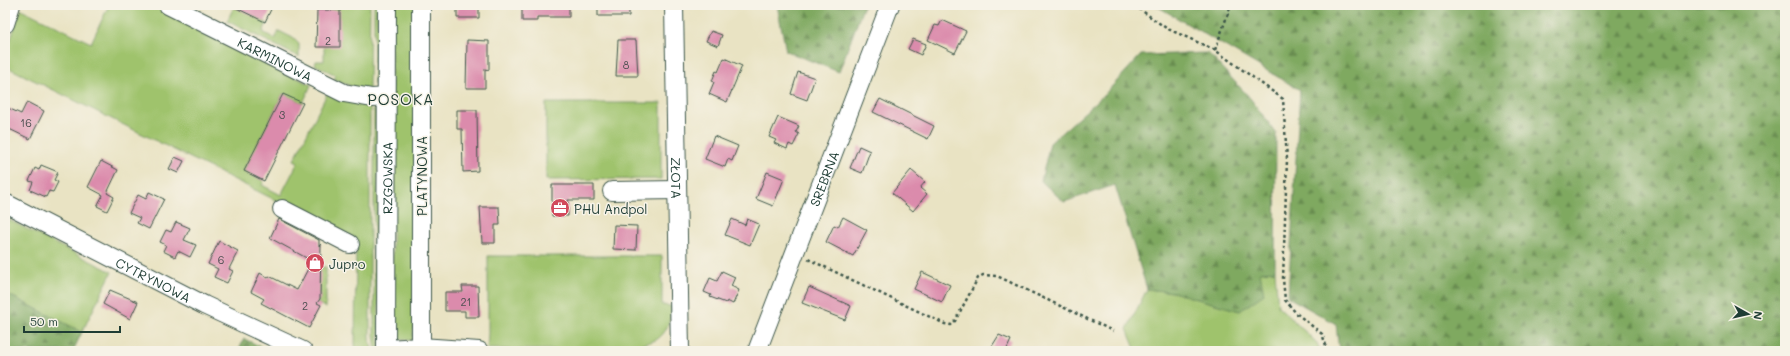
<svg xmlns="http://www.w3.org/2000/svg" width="1790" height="356" viewBox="0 0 1790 356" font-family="Mali,sans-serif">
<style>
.green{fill:#9fc36c;stroke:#5f8050}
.forest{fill:url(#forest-firs);stroke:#4f734a}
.building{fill:#db8bac}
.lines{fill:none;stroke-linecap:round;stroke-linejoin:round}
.minor-casing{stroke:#3d5649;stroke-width:20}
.path{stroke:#3d5649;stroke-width:2.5;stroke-dasharray:3 3;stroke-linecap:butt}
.minor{stroke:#fff;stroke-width:18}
.labels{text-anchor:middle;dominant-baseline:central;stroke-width:3;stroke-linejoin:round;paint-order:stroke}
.number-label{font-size:11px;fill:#4e5052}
.street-label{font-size:13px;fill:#1f3d34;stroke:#f7f3e8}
.poi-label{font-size:13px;fill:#1f3d34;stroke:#f7f3e8;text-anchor:start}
.quarter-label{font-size:15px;letter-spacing:1px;fill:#1f3d34;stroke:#f7f3e8}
</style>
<defs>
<pattern id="forest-firs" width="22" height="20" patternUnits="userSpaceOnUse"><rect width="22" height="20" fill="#7fa960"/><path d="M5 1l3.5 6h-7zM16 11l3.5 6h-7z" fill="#678b50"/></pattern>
</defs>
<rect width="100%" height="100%" fill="#f7f3e8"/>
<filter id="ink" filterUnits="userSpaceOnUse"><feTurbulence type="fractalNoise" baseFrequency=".025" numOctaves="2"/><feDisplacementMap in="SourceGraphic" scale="8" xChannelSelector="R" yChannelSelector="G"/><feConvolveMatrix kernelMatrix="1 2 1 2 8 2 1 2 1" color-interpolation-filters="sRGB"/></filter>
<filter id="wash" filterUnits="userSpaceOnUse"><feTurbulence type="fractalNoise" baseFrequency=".012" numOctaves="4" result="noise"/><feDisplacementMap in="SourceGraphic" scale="16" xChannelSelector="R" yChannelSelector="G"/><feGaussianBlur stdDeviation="0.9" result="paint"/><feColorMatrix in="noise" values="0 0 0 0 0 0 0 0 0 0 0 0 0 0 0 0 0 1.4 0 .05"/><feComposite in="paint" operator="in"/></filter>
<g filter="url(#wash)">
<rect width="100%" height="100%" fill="#e9e3c3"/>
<!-- green -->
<path class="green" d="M109 5H152L311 85 303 103 283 94 244 171 264 181 262 185 281 195 298 162 294 160 329 90 370 104V338L372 351H355L356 240 5 66V56L21 9 91 43Z
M235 5 267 23 263 32 275 39 279 31 293 38 299 44V57L227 21Z
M324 5H370L369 89 362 91 334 79 336 75 315 65 316 61H324Z
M374 5H378V73L374 85Z
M391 5H417L418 296 412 341 398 338 393 332Z
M546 103H661V179L546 180Z
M374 108 378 115 379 351H376L374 336Z
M5 218 112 272 82 332 5 293Z
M488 256H662V305L671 306C672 316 668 330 660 337 644 354 515 349 487 349L488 333Z
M320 267H326V308L317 303 321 296 318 295Z
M1275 271 1278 306 1317 343 1320 351H1136L1127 329 1147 289 1173 292 1240 311 1259 272Z"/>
<!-- forest -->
<path class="forest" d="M777 5H864L839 72 786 51Z
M1155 5H1785V351H1339L1336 324 1288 297 1300 90Z
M1208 53 1250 98 1276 133 1275 271 1260 272 1264 294 1240 311 1173 292 1147 289 1115 185 1064 202 1041 181 1050 143 1104 95 1141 55Z
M5 293 82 332 73 351H5Z
M244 339 271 351H238Z"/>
<g id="blocks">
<!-- building -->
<path class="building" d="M230 5H273L265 22Z
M457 5H479V18H457Z
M522 5H569V17H537V21H522Z
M598 5H629V16H598Z
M317 10H340V47H316Z
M942 20 966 31 955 53 928 40 935 25 939 26Z
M711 31 722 35 718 46 706 41Z
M913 39 926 44 921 55 908 49Z
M467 40 489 41V70L485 69V88H466Z
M618 40H636L638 76H616Z
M724 58 742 66 727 102 709 94 714 82 712 81 716 71 718 72Z
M798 72 815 78 807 100 791 94Z
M283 94 303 103 264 181 244 171Z
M880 99 934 126 928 139 873 112Z
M27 102 44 111 30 139 5 127V114L8 108 21 114Z
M457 110H477L478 171 463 172 462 129H457Z
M778 117 799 126 796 132 799 134 793 146 789 144 787 149 774 143 776 140 769 137Z
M714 136 738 146 732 161 728 159 725 167 705 159Z
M859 146 870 151 862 173 850 168Z
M175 157 184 161 178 173 169 169Z
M101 161 118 170 107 193 114 197 107 211 97 206 103 195 88 187Z
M41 165 58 172 54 180 58 182 53 192 49 191 46 197 30 190 33 182 29 181 35 168 39 170Z
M911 170 925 182 920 188 927 194 913 211 892 193Z
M767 172 784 179 773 206 756 199Z
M552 185H594V200H568V216H552Z
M149 192 164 199 149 229 137 223 140 218 129 213 138 195 146 199Z
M480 207H499L500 225H495V243H482Z
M843 217 867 230 853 256 826 242 834 225 838 227Z
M279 219 319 240V246L321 244 320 299 317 303 321 305 309 328 261 303 264 299 251 292 260 273 268 278 269 276 297 290 312 261 270 238Z
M732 219 745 225 747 219 759 224 750 245 725 235Z
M176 222 190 228 184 240 196 245 190 257 178 251 175 257 163 251 166 245 160 242 166 230 171 232Z
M614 225 637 226 636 250 613 249Z
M219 241 238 251 229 269 233 271 227 283 214 277 218 269 208 264Z
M722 271 735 277 731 286 739 290 733 304 727 301 726 303 710 297 711 295 704 292 710 278 717 281Z
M922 272 950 285 942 302 914 289Z
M462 286H478L479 317H465V311H445V292H463Z
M809 287 851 306 845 320 802 303Z
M110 290 138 302 130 319 103 304Z
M999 335 1011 340 1006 351H989Z"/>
</g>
</g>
<g filter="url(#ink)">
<use href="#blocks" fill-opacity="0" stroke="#3d5649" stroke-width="1"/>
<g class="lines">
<!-- minor casing -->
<g class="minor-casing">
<g id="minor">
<path id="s1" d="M168 5 344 93 372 98 387 97"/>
<path id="s2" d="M674 5 680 351"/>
<path d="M5 24 11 5"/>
<path d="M612 191 677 190"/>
<path id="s3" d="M5 203 204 305 303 351"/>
<path d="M282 209 350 244"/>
<path d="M421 347V5"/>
<path d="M386 349 421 347 479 351"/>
<path id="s4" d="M386 351 387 5"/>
<path id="s5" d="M757 351 890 5"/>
</g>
</g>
<!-- path -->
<path class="path" d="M1134 5 1166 28 1215 50 1283 99 1287 159 1283 279 1285 300 1296 313 1322 334 1328 351
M1215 50 1231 5
M808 259 945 324 951 325 955 321 978 278 983 275 997 276 1113 331"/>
<!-- minor -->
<use href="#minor" class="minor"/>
</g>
</g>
<!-- icons -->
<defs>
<g id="office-disc" transform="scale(1)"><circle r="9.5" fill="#d1495b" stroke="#f7f3e8"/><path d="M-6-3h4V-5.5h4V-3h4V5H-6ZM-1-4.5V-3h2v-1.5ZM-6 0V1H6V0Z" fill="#fff"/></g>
<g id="shop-disc" transform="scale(1)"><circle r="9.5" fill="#d1495b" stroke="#f7f3e8"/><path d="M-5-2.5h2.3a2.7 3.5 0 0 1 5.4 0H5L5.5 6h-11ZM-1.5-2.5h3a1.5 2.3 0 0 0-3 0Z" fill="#fff"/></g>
</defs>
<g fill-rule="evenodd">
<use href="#office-disc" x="560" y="208"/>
<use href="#shop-disc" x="315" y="263"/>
</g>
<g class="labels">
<!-- number labels -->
<g class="number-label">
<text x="328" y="40">2</text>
<text x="626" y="64">8</text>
<text x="282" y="114">3</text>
<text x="26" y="122">16</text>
<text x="221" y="259">6</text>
<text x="466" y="301">21</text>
<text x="305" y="305">2</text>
</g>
<!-- street labels -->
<g class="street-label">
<text stroke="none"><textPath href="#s1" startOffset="120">KARMINOWA</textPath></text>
<text transform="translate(421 176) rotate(-90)">PLATYNOWA</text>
<text stroke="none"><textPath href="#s4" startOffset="173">RZGOWSKA</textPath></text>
<text stroke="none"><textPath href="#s2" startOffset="173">ZŁOTA</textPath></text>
<text stroke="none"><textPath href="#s5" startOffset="185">SREBRNA</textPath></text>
<text stroke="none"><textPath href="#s3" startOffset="167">CYTRYNOWA</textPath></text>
</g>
<!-- poi labels -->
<g class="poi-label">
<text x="574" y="208">PHU Andpol</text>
<text x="329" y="263">Jupro</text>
</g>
<!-- quarter labels -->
<g class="quarter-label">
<text x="401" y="99">POSOKA</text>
</g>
</g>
<!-- margin -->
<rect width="1790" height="356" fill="none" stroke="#f7f3e8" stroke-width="20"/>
<!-- north arrow -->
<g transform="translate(1748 314) rotate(98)" stroke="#f7f3e8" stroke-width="3" paint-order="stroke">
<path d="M0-3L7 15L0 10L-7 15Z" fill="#1f3d34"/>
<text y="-6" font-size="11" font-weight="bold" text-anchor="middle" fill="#1f3d34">N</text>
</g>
<!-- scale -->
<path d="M24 326v6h96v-6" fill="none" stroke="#1f3d34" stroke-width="2"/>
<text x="30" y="326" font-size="12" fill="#1f3d34" stroke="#f7f3e8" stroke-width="3" paint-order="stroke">50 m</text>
</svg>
